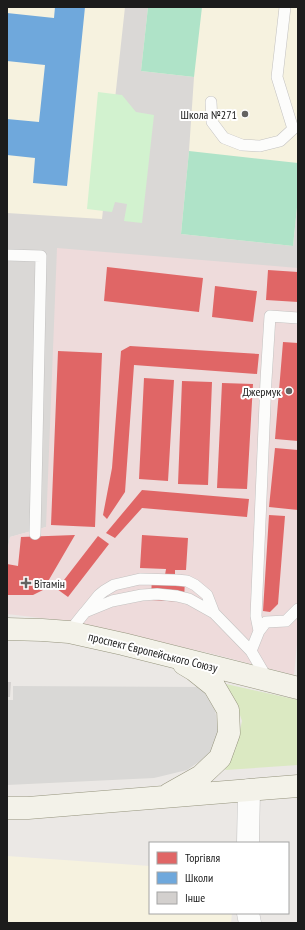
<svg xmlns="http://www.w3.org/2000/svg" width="305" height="930" viewBox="0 0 305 930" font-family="'PT Sans Narrow',sans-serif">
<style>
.residential{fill:#dad8d6}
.commercial{fill:#eedbdb}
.education{fill:#f6f2df}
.religious{fill:#d9d8d6}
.grass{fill:#dbe9c2}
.park{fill:#d2f2cf}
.pitch{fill:#afe3c8}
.shops{fill:#e06666}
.schools{fill:#6fa8dc}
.building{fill:#d3d0ce}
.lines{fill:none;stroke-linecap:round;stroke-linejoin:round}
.service-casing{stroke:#c3c2c1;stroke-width:12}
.minor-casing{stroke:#c3c2c1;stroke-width:23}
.secondary-casing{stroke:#95947d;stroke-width:23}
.service{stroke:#fcfcfb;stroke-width:11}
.minor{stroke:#fcfcfb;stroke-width:22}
.secondary{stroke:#f3f2e9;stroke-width:22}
.poi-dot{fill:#646362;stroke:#fff;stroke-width:1.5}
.labels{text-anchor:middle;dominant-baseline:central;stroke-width:4;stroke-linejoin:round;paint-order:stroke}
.poi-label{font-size:12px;fill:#1c1c1c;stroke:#fff;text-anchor:end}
.street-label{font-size:12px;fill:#1c1c1c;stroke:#fff}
</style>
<rect width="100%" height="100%" fill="#ebe8e5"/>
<!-- residential -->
<path class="residential" d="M7 7H298V268L46 527 10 537 7 553Z"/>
<!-- commercial -->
<path class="commercial" d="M57 248 298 268V633L294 675 213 654 67 621 7 614V553L10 537 46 527Z"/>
<!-- education -->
<path class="education" d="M7 7H125L102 219 7 213Z
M148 7H298V198L293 246 181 234 189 151 194 77 141 71Z
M7 856 150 866V913H232L231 923H7Z"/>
<!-- religious -->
<path class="religious" d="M13 686 201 687 215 710 219 732 210 754 187 770 154 778 7 785V700H13Z"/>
<!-- grass -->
<path class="grass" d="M226 684 298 700V765L225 770 236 748 242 721 235 700Z"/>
<!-- park -->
<path class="park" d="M98 92 122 95 136 112 154 115 142 223 124 221 127 204 115 202 112 212 87 209Z"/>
<!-- pitch -->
<path class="pitch" d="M148 7H202L194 77 141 71Z
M189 151 298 163V198L293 246 181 234Z"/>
<!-- shops -->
<path class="shops" d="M107 267 203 278 199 312 104 301Z
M268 270 298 272V302L266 300Z
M215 286 257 291 253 322 212 317Z
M283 342 298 343V441L275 439Z
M130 346 259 354 257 374 134 365 125 492 107 519 103 515 112 468 121 351Z
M58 351 102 353 95 527 51 525Z
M144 378 174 380 168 481 139 479Z
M182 381 212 382 208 485 178 484Z
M222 383 253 384 247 489 217 488Z
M275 448 298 450V510L269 507Z
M142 490 249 499 247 517 142 508 115 538 106 533Z
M269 515 285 516 278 604 270 612 263 611Z
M75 535 43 590 33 595H7V564L18 566 21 537Z
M142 535 188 538 186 570H175V577H185L184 602 151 600 152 575H165L166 569 140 568Z
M98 536 109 544 68 597 57 589Z"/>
<!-- schools -->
<path class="schools" d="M55 7H85L67 186 33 183 35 158 7 155V119L39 122 45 65 7 61V13L54 18Z"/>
<!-- building -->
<path class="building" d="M7 682H11L10 697H7Z"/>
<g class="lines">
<!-- service casing -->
<g class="service-casing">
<path id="service" d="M211 102 212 122 224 138 242 145 260 146 280 141 293 129 277 77 285 7
M7 255 41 256 35 534
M86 611 99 595 104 591 114 585 140 579 176 580 187 581 195 585 207 595 214 613
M259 631 256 616 266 380 270 316 298 318
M69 632 85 612 112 601 142 595 157 594 177 596 189 599 214 613 251 651 268 680
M251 651 259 631 266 622 286 621 298 609"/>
</g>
<!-- minor casing -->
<g class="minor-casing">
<path id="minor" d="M248 843 249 790
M248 913 250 923"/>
</g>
<!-- secondary casing -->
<g class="secondary-casing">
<path id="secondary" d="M7 629 42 630 69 632 123 644 298 688
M169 794 201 776 220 758 229 733 228 710 214 686 194 670 184 664
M7 808H28L298 786"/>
</g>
<!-- service -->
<use href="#service" class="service"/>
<!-- minor -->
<use href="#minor" class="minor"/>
<!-- secondary -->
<use href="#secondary" class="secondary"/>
</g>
<!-- markers -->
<g class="poi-dot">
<circle cx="245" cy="114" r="4"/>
<circle cx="289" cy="391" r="4"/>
<path d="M24 577h4v4h4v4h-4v4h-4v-4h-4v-4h4z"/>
</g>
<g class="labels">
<!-- poi labels -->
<g class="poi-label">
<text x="237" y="114">Школа №271</text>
<text x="281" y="391">Джермук</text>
<text x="34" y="583" text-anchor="start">Вітамін</text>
</g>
<!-- street labels -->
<g class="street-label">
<text transform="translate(153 652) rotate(14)">проспект Європейського Союзу</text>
</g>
</g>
<!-- border -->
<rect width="305" height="930" fill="none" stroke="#1c1c1c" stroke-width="16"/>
<!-- legend -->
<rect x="149" y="842" width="140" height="72" fill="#ffffff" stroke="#a4a4a4"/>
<rect x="157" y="852" width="20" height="12" fill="#e06666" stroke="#a4a4a4"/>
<text x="185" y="862" font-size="12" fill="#1c1c1c">Торгівля</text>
<rect x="157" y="872" width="20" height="12" fill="#6fa8dc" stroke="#a4a4a4"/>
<text x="185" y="882" font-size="12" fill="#1c1c1c">Школи</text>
<rect x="157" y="892" width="20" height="12" fill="#d3d0ce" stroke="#a4a4a4"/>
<text x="185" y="902" font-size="12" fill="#1c1c1c">Інше</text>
</svg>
